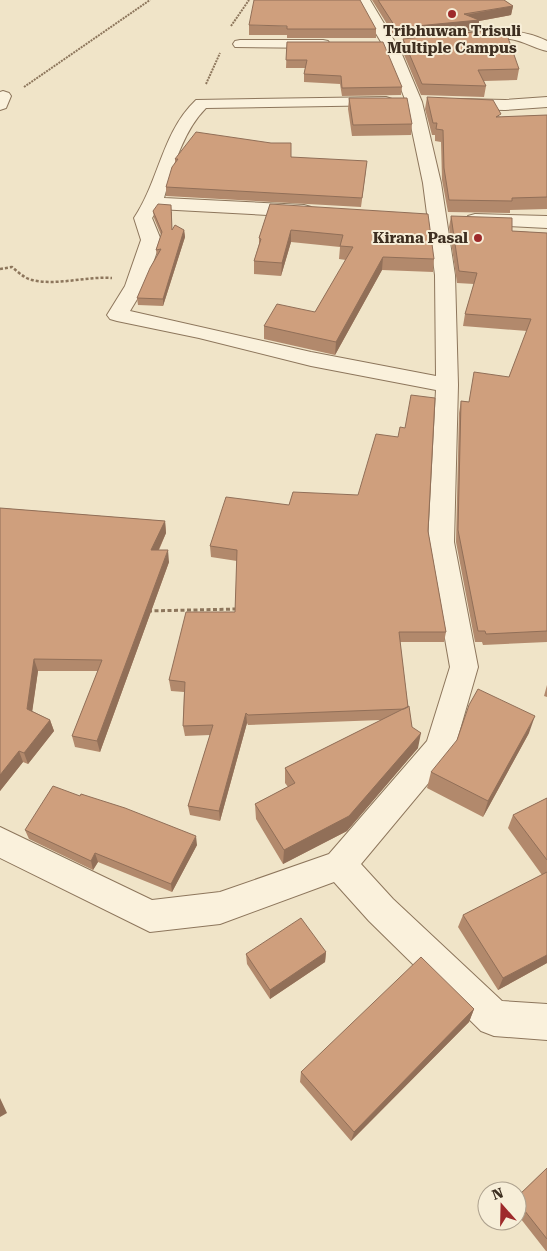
<svg xmlns="http://www.w3.org/2000/svg" width="547" height="1251" viewBox="0 0 547 1251" font-family="'Roboto Serif',serif">
<style>
.lines{fill:none;stroke-linecap:round;stroke-linejoin:round}
.minor-casing{stroke:#8d765c;stroke-width:2}
.path-far2{stroke:#8d765c;stroke-width:2;stroke-dasharray:2 1;stroke-linecap:butt}
.path-far1{stroke:#8d765c;stroke-width:2.5;stroke-dasharray:3 2;stroke-linecap:butt}
.path{stroke:#8d765c;stroke-width:3;stroke-dasharray:4 2.5;stroke-linecap:butt}
.minor{fill:#faf1dc;fill-rule:evenodd}
.wall{fill:#b2896c}
.shaded-wall{fill:#916f58}
.building{fill:#cf9f7d;stroke:#916f58}
.poi-dot{fill:#9e2a2b;stroke:#f7eed8;stroke-width:2}
.labels{text-anchor:middle;dominant-baseline:central;stroke-width:4;stroke-linejoin:round;paint-order:stroke}
.far-poi-label{font-size:15px;font-weight:bold;fill:#3d2e20;stroke:#f7eed8}
</style>
<rect width="100%" height="100%" fill="#f0e4c8"/>
<g class="lines">
<!-- minor casing -->
<g class="minor-casing">
<path id="minor" d="M356 0H370L401 52 422 102 441 183 455 275 458 385 454 542 478 667 455 747 451 756 361 864 393 899 502 1001 547 1004V1040L494 1036 481 1031 369 921 334 882 220 924 150 932 0 858V827L152 900 220 892 329 854 427 741 450 667 428 542 436 390 311 366 199 338 117 321 110 319 107 315 125 286 141 240 134 218C159 181 162 132 196 100L386 97 392 99 394 102 392 105 206 108C183 131 173 168 164 198L304 205 311 207 313 211 311 215 304 217 158 209 152 218 161 240 145 286 130 311 311 352 436 376 435 275 423 183 406 102 387 52Z
M499 30C516 31 532 33 547 41V51C534 48 524 41 510 39 495 38 478 43 463 39L461 36 463 33Z
M240 40H323L328 41 330 44 328 47 323 48 235 47 233 44 235 41Z
M3 91 9 93 11 96 6 108 0 110V92Z
M547 97V107L505 110 459 109 453 107 451 104 453 101 459 99 505 100Z
M475 214 547 216V228L468 224 466 220 468 216Z"/>
</g>
<!-- path-far2 -->
<path class="path-far2" d="M231 26 249 0
M206 84 220 53
M24 87 150 0"/>
<!-- path-far1 -->
<path class="path-far1" d="M0 269 12 267C18 272 24 278 32 280 58 286 86 276 112 278"/>
<!-- path -->
<path class="path" d="M148 611 237 609"/>
<!-- minor -->
<use href="#minor" class="minor"/>
</g>
<!-- wall -->
<path class="wall" d="M372 0H504L513 6 511 15 479 21 478 30 395 37Z
M249 25 376 29V38H287V35H249Z
M403 39 519 69 517 80 484 81 486 86 484 97 421 95 402 50Z
M287 42 402 87 401 95 342 96 340 84 304 82V74L305 68H286Z
M427 97 501 117 547 115V209L510 210V213L448 212 442 180 441 142 435 141V135H432L425 109Z
M349 98 412 124 411 135 352 136 348 109Z
M291 157 366 170 361 207 166 196V187L175 162V159Z
M270 204 434 259 433 272 382 270 335 355 264 339V326L315 312 346 260 339 259 340 247 291 242 281 276 254 274V261L259 244V238Z
M153 211 172 212V230H184L185 237 163 306 138 305 137 298 157 256 156 250 161 235 154 218Z
M451 216 512 231 547 233V642L483 645 482 642H475L456 542 459 413 461 401 469 402 509 377 527 331 463 326 465 314 474 284 457 283 449 227Z
M0 508 165 521 166 533 159 550 169 562 100 752 75 747 72 736 98 671H38L32 711 50 720 54 731 28 764 23 762 0 791Z
M428 531 446 632 444 642H400L408 707 412 727 418 748 347 831 283 864 256 819 255 804 288 787 285 783V768L381 720 248 725 247 723 220 821 190 815 188 806 210 735 185 736 183 726 184 692 171 691 169 680 235 612 237 561 211 557 210 546Z
M547 685V697L544 696Z
M529 733 483 817 427 788 431 772Z
M547 798V963L498 990 458 927 463 915 542 875 508 828 513 815Z
M25 830 197 845 172 892 98 862 93 870 29 839Z
M326 952 325 962 270 999 247 964 246 954Z
M474 1009 469 1022 351 1141 300 1082 301 1072Z
M547 1168V1251H546L517 1214V1197Z"/>
<!-- shaded-wall -->
<path class="shaded-wall" d="M513 6 511 15 479 21 478 30 395 37 396 28Z
M184 230 185 237 163 306V299Z
M291 230V242L281 276 282 263Z
M383 257 382 270 335 355 336 342Z
M165 521 166 533 153 562 151 550Z
M168 550 169 562 100 752 97 741Z
M34 659 38 671 31 720 27 709Z
M246 713 247 723 220 821 219 811Z
M535 716 529 733 483 817 488 801Z
M50 720 54 731 28 764 24 753Z
M421 733 418 748 347 831 283 864 284 850Z
M19 751 23 762 0 791V775Z
M196 836 197 845 172 892 171 884Z
M95 853 98 862 93 870 91 861Z
M326 952 325 962 270 999V990Z
M547 955V963L498 990 503 978Z
M474 1009 469 1022 351 1141 354 1132Z
M0 1098 7 1113 0 1117Z"/>
<!-- building -->
<path class="building" d="M254 0H360L376 29H287V26L249 25Z
M378 0H504L513 6 464 14 479 20 396 28Z
M505 29 519 69 478 70 486 86 422 84 403 39Z
M287 42H383L402 87 342 88 341 76 304 74 307 60H286Z
M427 97 493 100 501 114 496 117 547 115V197L512 198V201L449 200 444 168 443 130 436 129 437 123H433Z
M349 98H407L412 124 353 125Z
M196 132 271 143H291V157L367 161 362 198 166 187 172 167 178 159H175Z
M158 204 171 205 172 230 175 225 184 230 163 299 137 298 150 268 161 249 156 250 162 232 153 211Z
M270 204 428 214 434 259 383 257 336 342 264 326 277 304 315 312 353 247 340 246 343 235 291 230 282 263 254 261 261 239 259 238Z
M451 216 512 218V231L547 233V631L486 634 485 631H478L458 530 461 401 469 402 474 372 509 377 531 319 465 314 477 273 459 271Z
M411 395 435 398 428 531 446 632H399L408 707 404 709 248 715 246 713 219 811 188 806 213 725 183 726 185 682 169 680 186 612H235L237 550 210 546 226 497 289 505 293 492 358 495 376 434 398 437 400 427 405 428Z
M0 508 165 521 151 550H168L97 741 72 736 102 660 34 659 27 709 50 720 24 753 19 751 0 775Z
M478 689 535 716 488 801 431 772 457 740 469 705Z
M409 706 412 727 421 733 349 816 284 850 255 804 295 783 285 768Z
M53 786 80 796 81 794 125 808 196 836 171 884 95 853 91 861 25 830Z
M547 798V860L513 815Z
M547 872V955L503 978 463 915Z
M301 918 326 952 270 990 246 954Z
M421 957 474 1009 354 1132 301 1072Z
M547 1168V1239L517 1201V1197Z"/>
<!-- markers -->
<g class="poi-dot">
<circle cx="452" cy="14" r="5"/>
<circle cx="478" cy="238" r="5"/>
</g>
<g class="labels">
<!-- far-poi labels -->
<g class="far-poi-label">
<text x="452" y="31">Tribhuwan Trisuli<tspan x="452" dy="17">Multiple Campus</tspan></text>
<text x="468" y="238" text-anchor="end">Kirana Pasal</text>
</g>
</g>
<!-- north arrow -->
<g transform="translate(502 1206) rotate(340)"><circle r="24" fill="#f7eed8" stroke="#ada18e"/>
<path d="M0-4L9 19L0 12L-9 19Z" fill="#9e2a2b"/>
<text y="-8" font-size="14" font-weight="bold" text-anchor="middle" fill="#3d2e20">N</text>
</g>
</svg>
